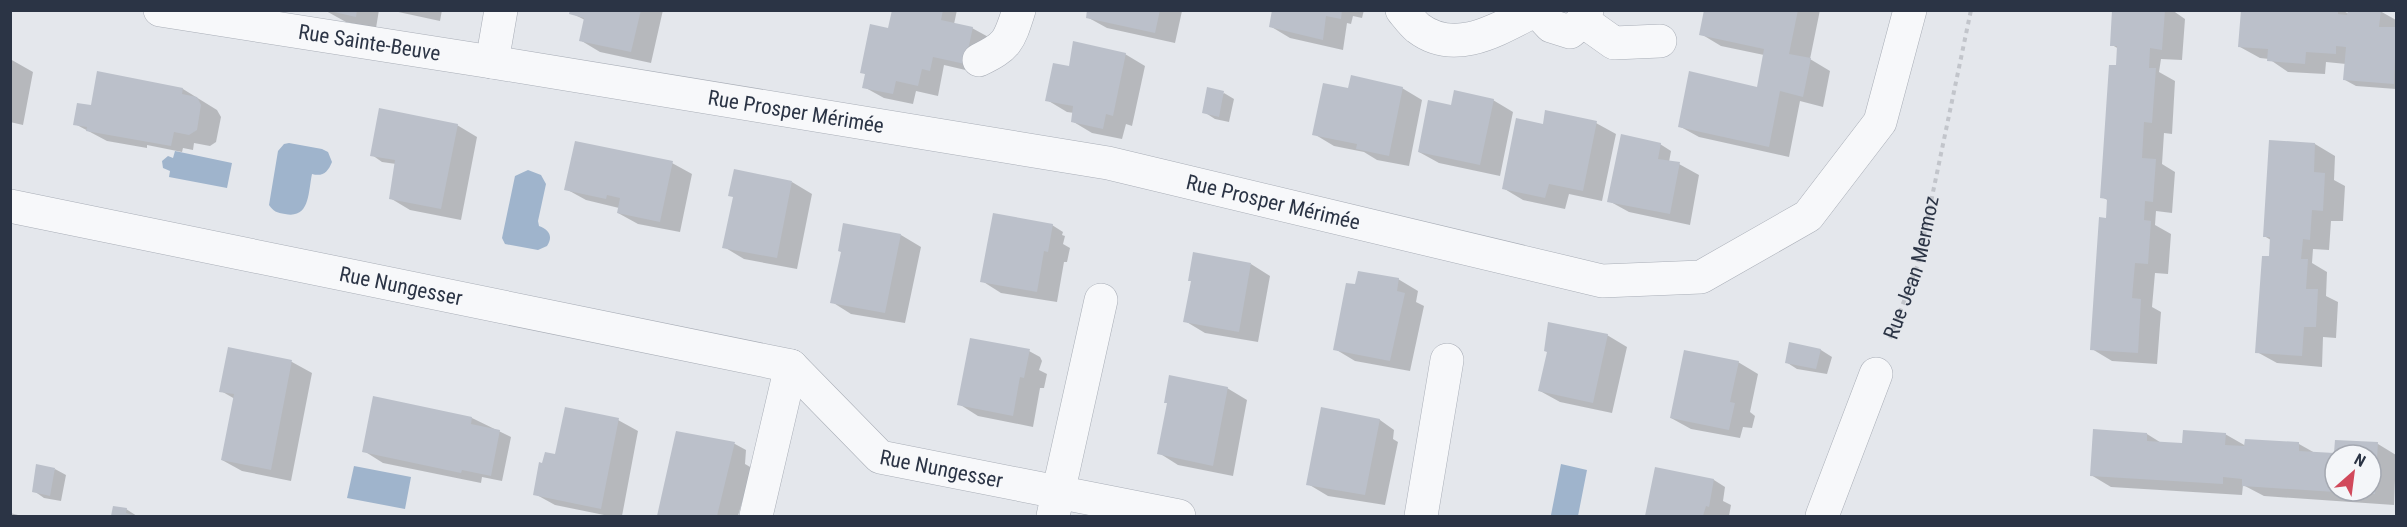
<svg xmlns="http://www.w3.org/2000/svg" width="2407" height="527" viewBox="0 0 2407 527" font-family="'Roboto Condensed',sans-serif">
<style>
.water{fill:#9fb4cc}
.shadow{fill:#0003;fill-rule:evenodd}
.building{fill:#bbc0ca}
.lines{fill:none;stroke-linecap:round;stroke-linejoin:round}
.minor-casing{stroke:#a9aeb7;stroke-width:34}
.path{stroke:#c2c5cb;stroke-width:4;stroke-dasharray:4.5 4.5;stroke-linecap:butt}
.minor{stroke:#f7f8fa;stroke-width:33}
.labels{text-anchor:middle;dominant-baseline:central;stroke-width:6;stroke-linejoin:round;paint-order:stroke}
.street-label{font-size:21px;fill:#2b3445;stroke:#f4f6f9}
</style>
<rect width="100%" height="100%" fill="#e4e7ec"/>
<!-- water -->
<path class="water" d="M289 143 322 149 328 152 332 162C328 172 323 177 312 174 308 193 310 219 285 214 277 213 273 211 269 205L278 151 284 144Z
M175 151 232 163 227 188 169 177 170 171 163 168 162 161 168 156 173 158Z
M528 170 541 175 546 184 538 221 539 226C550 230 553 237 547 246L538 250 505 244 502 238 515 176Z
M1561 464 1587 470 1578 516 1551 515Z
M354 466 411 477 405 509 347 498Z"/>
<!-- shadow -->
<path class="shadow" d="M379 10 376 28 346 22 326 11Z
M389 10H442L440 21Z
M571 10H663L651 63 600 52 580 40 585 20 571 13Z
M893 10H957L954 24 972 28 992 39 974 72 944 65 938 96 916 91 913 104 884 98 864 87 867 75 862 72 889 30Z
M1089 10H1181L1182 11 1175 43 1107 28 1087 17Z
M1274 10H1364L1362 18 1353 16 1351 24 1347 23 1343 50 1290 38 1270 26Z
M1705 10H1820L1810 59 1830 71 1823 107 1800 101 1789 157 1699 137 1679 126 1758 88 1764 55 1721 46 1701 34Z
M2114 10H2172L2185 19 2182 60 2161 59 2159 72 2175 81 2172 134 2164 133 2162 164 2175 172 2172 213 2156 211 2155 225 2171 234 2168 274 2155 273 2152 307 2161 312 2157 364 2112 361 2092 349 2108 219 2109 201 2102 197 2123 68 2119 49 2112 45Z
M2242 10H2342L2349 14 2380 11 2396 20V89L2356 86 2345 80 2346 64 2326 62 2325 74 2288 72 2269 59 2260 58 2240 47Z
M1125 54 1145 66 1132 126 1126 124 1122 139 1092 133 1072 121 1074 113 1067 112 1047 100 1070 68Z
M10 59 33 72 23 125 10 122Z
M1402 88 1422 100 1409 166 1377 160 1364 152 1334 146 1314 134Z
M183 89 217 110 221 117 216 142 210 146 194 143 193 150 183 148 182 152 147 145V148L107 141 75 124 90 107Z
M1224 93 1234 99 1229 122 1215 119 1204 112Z
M1493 100 1513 112 1500 176 1439 163 1419 152 1459 108Z
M1596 123 1616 134 1602 201 1569 194 1565 209 1523 200 1503 188 1544 125Z
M457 125 477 137 461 220 410 210 390 198 396 164 382 162 372 155Z
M2270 142 2315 144 2335 156 2334 180 2345 186 2343 221H2331L2329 250 2313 249 2312 263 2327 272 2326 296 2338 302 2336 338 2323 337 2322 367 2277 363 2257 352 2270 258 2271 240 2264 236Z
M1660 144 1671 151 1669 162 1679 164 1699 175 1690 225 1629 212 1609 201Z
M672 163 692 174 680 232 638 224 618 213 619 208 586 200 566 189Z
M792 182 812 194 797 269 744 259 724 247Z
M1052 225 1063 232 1062 235 1065 236 1063 244 1070 248 1067 262H1064L1057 302 1001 293 982 281Z
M901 235 921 247 905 323 851 314 832 302 843 252Z
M1251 264 1270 276 1258 342 1205 333 1185 321Z
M1398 279 1418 291 1416 302 1424 306 1410 371 1355 361 1335 349 1356 286Z
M1607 335 1627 347 1612 413 1560 402 1540 391 1549 352Z
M1790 344 1821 350 1832 357 1827 374 1797 369 1786 362Z
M229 349 292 362 312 373 291 481 242 471 222 460 235 399 221 391Z
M1029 351 1040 357 1042 361 1039 370 1047 374 1044 388H1040L1033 427 978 416 959 404Z
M1738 362 1758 374 1750 412 1755 416 1752 428 1743 427 1740 438 1691 429 1671 418Z
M1227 388 1247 400 1233 476 1178 465 1159 453Z
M1323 409 1380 420 1394 430 1393 439 1398 442 1385 505 1328 496 1308 484Z
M472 418 511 437 502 481 482 477 481 483 383 463 364 451Z
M618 420 638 431 622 516H609L555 505 535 494 554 455Z
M677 433 735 444 746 450 745 464 752 468 738 516H659Z
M2147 434 2163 444 2184 445 2225 434 2246 446 2299 444 2315 453 2336 454 2378 444 2396 455 2394 505 2264 496 2243 485 2242 495 2111 487 2091 475ZM2335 455H2371V491H2335Z
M55 469 66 475 61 501 44 498 34 491Z
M1656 469 1714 480 1725 487 1723 501 1731 505 1729 516H1647Z
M114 508 126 509 137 516H112Z
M10 513 18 515 20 516H10Z"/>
<!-- building -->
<path class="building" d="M325 10H357L356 17Z
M570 10H641L631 52 579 41 584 18 569 14Z
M892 10H943L941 20 973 27 965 64 933 57 930 71 922 69 918 86 896 81 893 94 862 88 865 74 860 73 870 24 888 28Z
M1087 10H1160L1155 33 1086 18Z
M1272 10H1342L1341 19 1326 16 1323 40 1269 27Z
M1704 10H1798L1789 54 1811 58 1803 97 1780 91 1769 147 1678 127 1689 71 1757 87 1764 49 1699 35Z
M2112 10H2165L2162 50 2150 48 2149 68H2156L2152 123 2144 122 2142 158 2156 159 2153 202 2145 201 2144 220 2151 221 2148 264 2135 263 2132 298 2141 299 2138 353 2090 350 2099 217 2106 218 2107 199 2100 198 2109 65H2116L2117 46H2110Z
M2241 10H2338V14L2347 15 2348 10H2381L2379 27H2396L2394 84 2343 80 2346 47 2336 46V54L2306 52 2305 64 2267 61 2268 49 2238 47Z
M1073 41 1126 53 1113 116 1106 114 1103 129 1071 122 1073 106 1045 101 1053 63 1069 66Z
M97 71 183 88 182 94 197 97 201 105 197 130 189 135 174 132 171 146 86 131 87 127 73 125 77 103 91 105Z
M1351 75 1403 87 1389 156 1356 149 1357 144 1312 135 1323 83 1348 88Z
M1207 87 1224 91 1219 117 1202 113Z
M1454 90 1494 99 1480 165 1418 152 1428 100 1451 105Z
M379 108 458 124 441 209 389 199 395 160 370 156Z
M1545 110 1597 121 1583 191 1549 184 1545 198 1502 189 1516 118 1543 124Z
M1621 134 1661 143 1658 159 1680 162 1670 214 1607 202Z
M2269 140 2315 143 2314 172 2325 173 2323 211 2312 210 2310 240 2303 239 2301 259H2308L2306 289H2318L2316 327H2304L2302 356 2255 353 2262 256H2269L2270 237H2263Z
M575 141 673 161 660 222 617 213 620 198 607 195 606 199 564 190Z
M734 169 792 181 777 258 722 248 733 197 728 196Z
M993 213 1053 224 1048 252 1044 251 1037 292 980 282Z
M843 223 901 234 885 313 830 303 841 252 838 251Z
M1193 252 1251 263 1239 332 1183 322 1191 281H1188Z
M1358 271 1399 278 1397 291 1405 293 1390 361 1333 350 1346 283 1355 284Z
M1548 322 1608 334 1593 403 1538 391 1547 352 1544 351Z
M970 338 1030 349 1024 378 1020 377 1013 416 957 405Z
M1789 342 1821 349 1816 369 1785 363Z
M228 347 292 360 271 470 221 460 234 394 219 392Z
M1684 350 1739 361 1730 402 1735 403 1729 430 1670 418Z
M1169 375 1228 387 1213 466 1157 454 1167 403H1164Z
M373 396 472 417 471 424 500 430 491 476 462 470 461 473 362 452Z
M565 407 619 418 601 509 533 495 539 462 542 463 545 452 555 454Z
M1321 407 1380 419 1365 495 1306 485Z
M2093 429 2147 433V441L2182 443 2183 430 2226 433 2225 445 2244 446 2245 439 2299 442V451L2334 453 2335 440 2378 442 2375 494 2354 493V491H2371V455H2335V492L2242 486V479L2223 477V484L2090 476Z
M676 431 735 442 717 516H657Z
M36 464 55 468 50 496 32 492Z
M1655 467 1714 479 1709 507 1706 506 1703 516H1645Z
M113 506 127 508 126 513 137 516H111Z"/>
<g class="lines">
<!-- minor casing -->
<g class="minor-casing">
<g id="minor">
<path id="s2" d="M160 10 492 62 501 10"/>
<path d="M1402 10C1407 16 1412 23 1418 28 1456 57 1500 28 1536 10"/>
<path d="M1536 10 1551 26 1570 32 1583 21 1587 10"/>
<path d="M1583 21 1614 43 1660 41"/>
<path d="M979 60C1008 46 1009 41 1019 10"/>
<path id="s3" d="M492 62 1108 163 1602 281 1701 277 1808 216 1880 122 1910 10"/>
<path id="s4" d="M10 206 791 366 880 457 1179 516"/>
<path d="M756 516 791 366"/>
<path d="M1053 516 1101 300"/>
<path d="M1421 516 1447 360"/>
<path d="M1822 516 1876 374"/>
</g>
</g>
<!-- path -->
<path class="path" id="s1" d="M1890 338 1918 264 1971 10"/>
<!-- minor -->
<use href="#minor" class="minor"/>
</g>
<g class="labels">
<!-- street labels -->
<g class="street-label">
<text stroke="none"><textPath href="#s2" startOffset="212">Rue Sainte-Beuve</textPath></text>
<text stroke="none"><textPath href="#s3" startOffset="308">Rue Prosper Mérimée</textPath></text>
<text stroke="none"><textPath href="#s3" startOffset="794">Rue Prosper Mérimée</textPath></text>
<text stroke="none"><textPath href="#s1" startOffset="74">Rue Jean Mermoz</textPath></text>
<text stroke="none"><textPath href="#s4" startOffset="399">Rue Nungesser</textPath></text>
<text stroke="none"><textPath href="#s4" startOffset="987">Rue Nungesser</textPath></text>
</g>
</g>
<!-- border -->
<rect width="2407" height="527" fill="none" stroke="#2b3445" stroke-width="24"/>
<!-- north arrow -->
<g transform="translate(2353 473) rotate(28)"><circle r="28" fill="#f4f6f9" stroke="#a4a8b1" stroke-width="1.5"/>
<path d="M0-4.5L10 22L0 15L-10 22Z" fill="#d1495b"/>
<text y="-9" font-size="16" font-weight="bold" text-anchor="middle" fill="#2b3445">N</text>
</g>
</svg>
